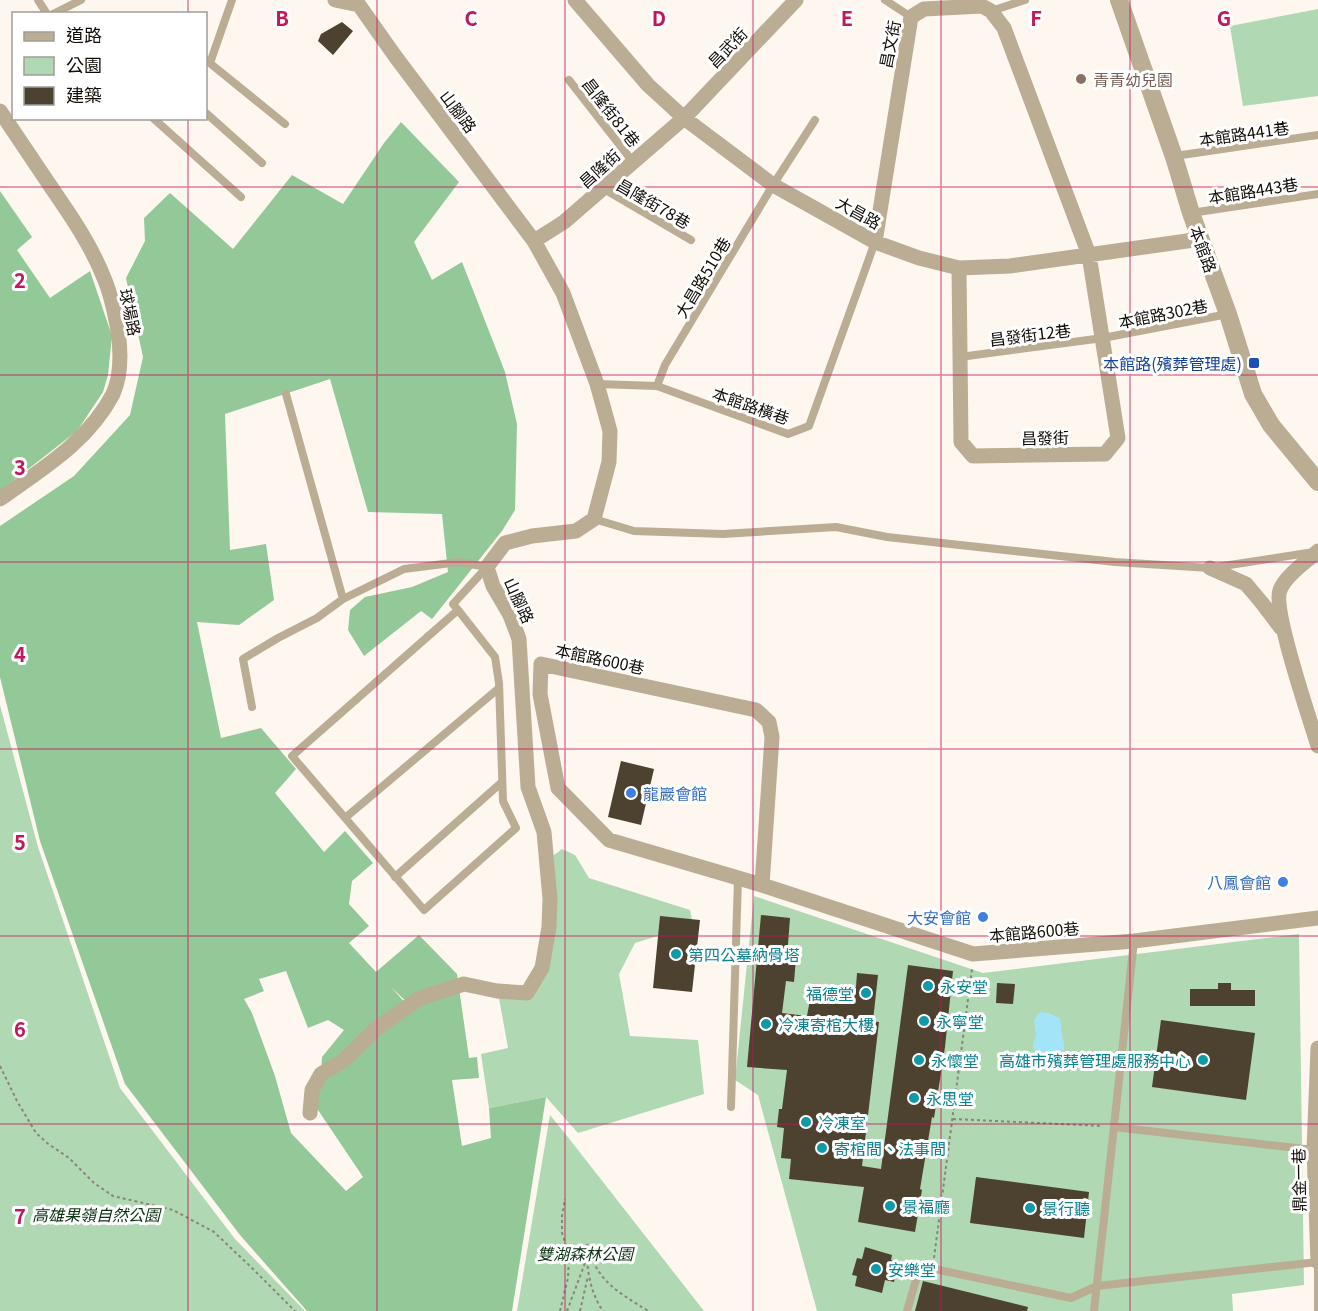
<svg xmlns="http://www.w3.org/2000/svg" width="1318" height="1311" viewBox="0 0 1318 1311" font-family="Georgia,'Noto Sans TC',serif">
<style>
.green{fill:#b0d8b3}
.forest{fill:#93c898;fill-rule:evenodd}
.water{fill:#a4e4f8}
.building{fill:#4d4130}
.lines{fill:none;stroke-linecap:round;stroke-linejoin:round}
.path{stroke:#8a847d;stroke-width:2;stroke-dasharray:3 3;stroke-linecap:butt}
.service{stroke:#bbad93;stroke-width:8}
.minor{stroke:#bbad93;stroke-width:15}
.tertiary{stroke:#bbad93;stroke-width:18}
.grid{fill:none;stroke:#c2185b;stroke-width:1.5;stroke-opacity:0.55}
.education-dot{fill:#8d6e63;stroke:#fff;stroke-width:2}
.transit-dot{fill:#1a4fb4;stroke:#fff;stroke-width:2}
.shop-dot{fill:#3f7fe0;stroke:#fff;stroke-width:2}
.culture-dot{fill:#0f9aa8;stroke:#fff;stroke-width:2}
.labels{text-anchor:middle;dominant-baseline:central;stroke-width:6;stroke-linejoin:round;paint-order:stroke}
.street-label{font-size:16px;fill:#110c06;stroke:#fff}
.education-label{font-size:16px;fill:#785e54;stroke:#fff;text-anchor:start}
.transit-label{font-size:16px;fill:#164399;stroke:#fff;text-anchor:end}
.shop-label{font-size:16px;fill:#366cbe;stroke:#fff;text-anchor:end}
.culture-label{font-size:16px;fill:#0d838f;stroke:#fff;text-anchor:start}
.park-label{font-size:16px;font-style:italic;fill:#0b3213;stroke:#fff}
.grid-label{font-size:20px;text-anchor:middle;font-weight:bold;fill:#c2185b;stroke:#fff;stroke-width:6;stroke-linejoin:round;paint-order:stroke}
</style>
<rect width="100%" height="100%" fill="#fdf7ef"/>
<!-- green -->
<path class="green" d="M1318 9V96L1243 106 1230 26Z
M0 705 38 847 120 1088 235 1239 305 1311H0Z
M562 849 575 855 589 878 690 910 693 925 635 943 619 974 630 1036 698 1040 704 1094 578 1133 546 1097 489 1108 481 1054 508 1048 499 998 532 996 555 930 554 855Z
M754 896 983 973 1299 934 1304 1285 1232 1294 1233 1311H817L758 1095 735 1080Z
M550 1115 567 1136 704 1311H517Z"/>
<!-- forest -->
<path class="forest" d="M401 122 459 182 414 242 432 280 462 262 505 372 517 424 515 510 502 531 432 619 421 611 364 656 348 630 350 610 365 597 412 587 448 572 442 514 368 512 330 379 225 414 230 550 266 544 274 600 239 625 197 622 221 738 261 728 296 769 275 793 324 852 345 831 373 863 352 881 349 904 369 926 349 943 376 972 419 935 457 974 469 1058 477 1057 479 1078 452 1080 462 1146 491 1138 489 1108 546 1097 512 1311H307L240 1235 125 1084 40 841 0 677V526L74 476 130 415 143 357 126 278 145 241 144 218 170 193 233 249 292 175 343 204 384 143ZM286 971 308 1028 328 1020 344 1030 322 1057 321 1072 408 1006 391 987 411 1006 319 1080 316 1107 363 1177 346 1191 291 1133 275 1076 252 1013 244 999 264 991 259 979Z
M0 191 32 237 17 250 50 298 90 271 112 336 108 375 103 392 77 431 0 491Z"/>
<!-- water -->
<path class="water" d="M1040 1012 1049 1013 1059 1018C1062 1024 1061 1027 1062 1033 1063 1043 1066 1044 1063 1054 1053 1059 1042 1057 1033 1049V1044L1036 1036 1034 1020Z"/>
<!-- building -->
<path class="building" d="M342 22 353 31 333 55 318 41 321 34Z
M621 761 654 769 641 825 608 817Z
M761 915 790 918 787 957 796 958 794 982 786 981 782 1013 807 1016 811 994 831 999 833 985 856 987 857 973 878 975 873 1021 879 1022 862 1166 881 1169 908 965 953 971 945 1047 934 1118 932 1117 920 1189 922 1190 915 1232 858 1222 864 1187 789 1179 791 1159 781 1158 784 1128 777 1127 779 1109H782L787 1070 747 1067Z
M660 916 700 920 692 992 653 988Z
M997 983 1015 984 1013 1004 996 1003Z
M1218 983H1231V990H1255V1006H1190V989H1218Z
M1161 1020 1255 1033 1246 1100 1152 1087Z
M976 1177 1089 1192 1084 1238 970 1223Z
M865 1247 892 1255 891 1260 899 1262 894 1282 885 1280 882 1293 855 1286 857 1276 852 1275 857 1258 862 1259Z
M923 1281 1028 1307 1027 1311H915Z"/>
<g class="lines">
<!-- path -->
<path class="path" d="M0 1066 17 1101 36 1133 47 1143 69 1158 94 1183 113 1196 173 1210 214 1232 252 1268 295 1311
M953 1119 1103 1126
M587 1244C597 1282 617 1291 648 1311
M587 1248C586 1268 591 1295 603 1311
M934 1258 972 969
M560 1311 568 1278 569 1254 562 1233V1216L565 1199
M567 1311 585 1263
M580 1311 588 1276"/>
<!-- service -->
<path class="service" d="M38 0 47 14
M885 0 911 17
M991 11 1025 0
M53 14 81 0
M206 60 285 124
M210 63 232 0
M569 80 633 162
M206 113 262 163
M153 118 241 197
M1175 156 1318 135
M604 189 691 240
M1191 213 1318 194
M960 357 1103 338 1228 314
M597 384 657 386 788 434 809 426 875 242
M657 386 665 365 773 185 815 120
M286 394 343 599 404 569 459 562 487 567
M594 519 634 531 723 534 836 527 887 537 1115 562 1210 568 1314 552
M458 610 292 756 424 910 516 828 503 801 499 683 495 657 458 610 453 604 487 567
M252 707 243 659 278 638 317 618 343 599
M345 818 499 688
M395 877 502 782
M731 1107 738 878
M1114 1127 1314 1150
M907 1311 920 1266 1071 1298 1097 1286 1318 1262V1311
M1094 1311 1134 941"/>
<!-- minor -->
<path class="minor" d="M575 0 648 85 684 118 773 185 875 242 919 258 959 268 1010 266 1201 239
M0 111C17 136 34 162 51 187 71 216 91 245 104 278 111 294 115 314 118 331 121 352 122 374 113 394 88 442 42 469 0 499
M534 241 564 222 684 118 796 0
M875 242 911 17 924 9 982 6 991 11 1004 28 1089 255 1118 438 1105 454 973 456 961 442 959 268
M1318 551C1306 562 1285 576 1280 590 1272 610 1310 719 1318 746
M1210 568 1246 584 1262 603 1281 628
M762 885 772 737 769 722 756 710 541 664 540 694 558 788 609 840 762 885 973 954 1134 941 1318 918
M310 1113 312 1090 321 1074 343 1061 377 1028 420 998 464 984 497 991 527 993 542 968 549 927 550 899 544 832 528 787 519 639 510 615 493 586 487 567 505 543 532 536 576 531 594 519 609 462 610 431 597 384 563 293 534 241 395 56 359 5 335 0
M1318 1262 1314 1150 1318 1048"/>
<!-- tertiary -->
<path class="tertiary" d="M1119 0 1174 157 1191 213 1228 314 1253 394 1271 425 1318 482"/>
</g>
<!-- grid -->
<path class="grid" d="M188 0V14M377 0V1311M565 0V1311M753 0V1311M941 0V1311M1130 0V1311M188 118V1311M0 187H1318M0 375H1318M0 562H1318M0 749H1318M0 936H1318M0 1124H1318"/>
<!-- markers -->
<circle class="education-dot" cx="1081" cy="79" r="6"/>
<rect class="transit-dot" x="1248" y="357" width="12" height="12" rx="3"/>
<g class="shop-dot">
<circle cx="631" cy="793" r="6"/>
<circle cx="1283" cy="882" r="6"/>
<circle cx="983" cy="917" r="6"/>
</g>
<g class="culture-dot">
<circle cx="676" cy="954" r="6"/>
<circle cx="928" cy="986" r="6"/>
<circle cx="866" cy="993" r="6"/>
<circle cx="924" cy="1021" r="6"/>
<circle cx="766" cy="1024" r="6"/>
<circle cx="919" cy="1060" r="6"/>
<circle cx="1203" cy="1060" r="6"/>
<circle cx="914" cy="1098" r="6"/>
<circle cx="806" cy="1122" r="6"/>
<circle cx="822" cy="1148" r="6"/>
<circle cx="890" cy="1206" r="6"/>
<circle cx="1030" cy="1208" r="6"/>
<circle cx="876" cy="1269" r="6"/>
</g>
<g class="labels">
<!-- street labels -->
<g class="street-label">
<text transform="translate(889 44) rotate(-79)">昌文街</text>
<text transform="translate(727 47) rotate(-46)">昌武街</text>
<text transform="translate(459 111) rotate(53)">山腳路</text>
<text transform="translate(612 112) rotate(52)">昌隆街81巷</text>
<text transform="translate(1244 133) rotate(-8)">本館路441巷</text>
<text transform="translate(599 168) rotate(-42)">昌隆街</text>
<text transform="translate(1253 190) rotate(-9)">本館路443巷</text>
<text transform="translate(654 203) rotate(30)">昌隆街78巷</text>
<text transform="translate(859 212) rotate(29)">大昌路</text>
<text transform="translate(1204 249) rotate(70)">本館路</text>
<text transform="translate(702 277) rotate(-59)">大昌路510巷</text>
<text transform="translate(131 312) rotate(78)">球場路</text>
<text transform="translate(1163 313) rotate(-11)">本館路302巷</text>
<text transform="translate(1030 334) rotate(-7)">昌發街12巷</text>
<text transform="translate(751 405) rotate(19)">本館路橫巷</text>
<text transform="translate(1045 437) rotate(-1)">昌發街</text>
<text transform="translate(520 600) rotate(65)">山腳路</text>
<text transform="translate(600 658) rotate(12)">本館路600巷</text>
<text transform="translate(1034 931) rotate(-5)">本館路600巷</text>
<text transform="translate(1298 1180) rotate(-91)">鼎金一巷</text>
</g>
<!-- education labels -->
<g class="education-label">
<text x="1093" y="79">青青幼兒園</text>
</g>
<!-- transit labels -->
<g class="transit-label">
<text x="1242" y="363">本館路(殯葬管理處)</text>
</g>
<!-- shop labels -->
<g class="shop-label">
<text x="643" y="793" text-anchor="start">龍巖會館</text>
<text x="1271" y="882">八鳳會館</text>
<text x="971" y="917">大安會館</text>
</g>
<!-- culture labels -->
<g class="culture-label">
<text x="688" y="954">第四公墓納骨塔</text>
<text x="940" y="986">永安堂</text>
<text x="854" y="993" text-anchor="end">福德堂</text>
<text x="936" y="1021">永寧堂</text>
<text x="778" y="1024">冷凍寄棺大樓</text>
<text x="931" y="1060">永懷堂</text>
<text x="1191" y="1060" text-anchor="end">高雄市殯葬管理處服務中心</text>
<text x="926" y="1098">永思堂</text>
<text x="818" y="1122">冷凍室</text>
<text x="834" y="1148">寄棺間、法事間</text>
<text x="902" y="1206">景福廳</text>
<text x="1042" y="1208">景行聽</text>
<text x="888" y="1269">安樂堂</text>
</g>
<!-- park labels -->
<g class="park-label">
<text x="96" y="1214">高雄果嶺自然公園</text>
<text x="585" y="1253">雙湖森林公園</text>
</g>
</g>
<g class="grid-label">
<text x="282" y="26">B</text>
<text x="471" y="26">C</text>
<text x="659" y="26">D</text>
<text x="847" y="26">E</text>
<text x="1036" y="26">F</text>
<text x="1224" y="26">G</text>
<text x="20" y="288">2</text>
<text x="20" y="475">3</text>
<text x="20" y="662">4</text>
<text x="20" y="850">5</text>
<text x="20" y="1037">6</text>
<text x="20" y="1224">7</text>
</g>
<!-- legend -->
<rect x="12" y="12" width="195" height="108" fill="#ffffff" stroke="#a09e9b" stroke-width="1.5"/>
<rect x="24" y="32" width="30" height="9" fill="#bbad93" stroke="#a09e9b" stroke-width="1.5"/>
<text x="66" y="42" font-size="18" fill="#110c06">道路</text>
<rect x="24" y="57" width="30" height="18" fill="#b0d8b3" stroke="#a09e9b" stroke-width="1.5"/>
<text x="66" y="72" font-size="18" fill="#110c06">公園</text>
<rect x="24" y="87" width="30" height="18" fill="#4d4130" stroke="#a09e9b" stroke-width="1.5"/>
<text x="66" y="102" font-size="18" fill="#110c06">建築</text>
</svg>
